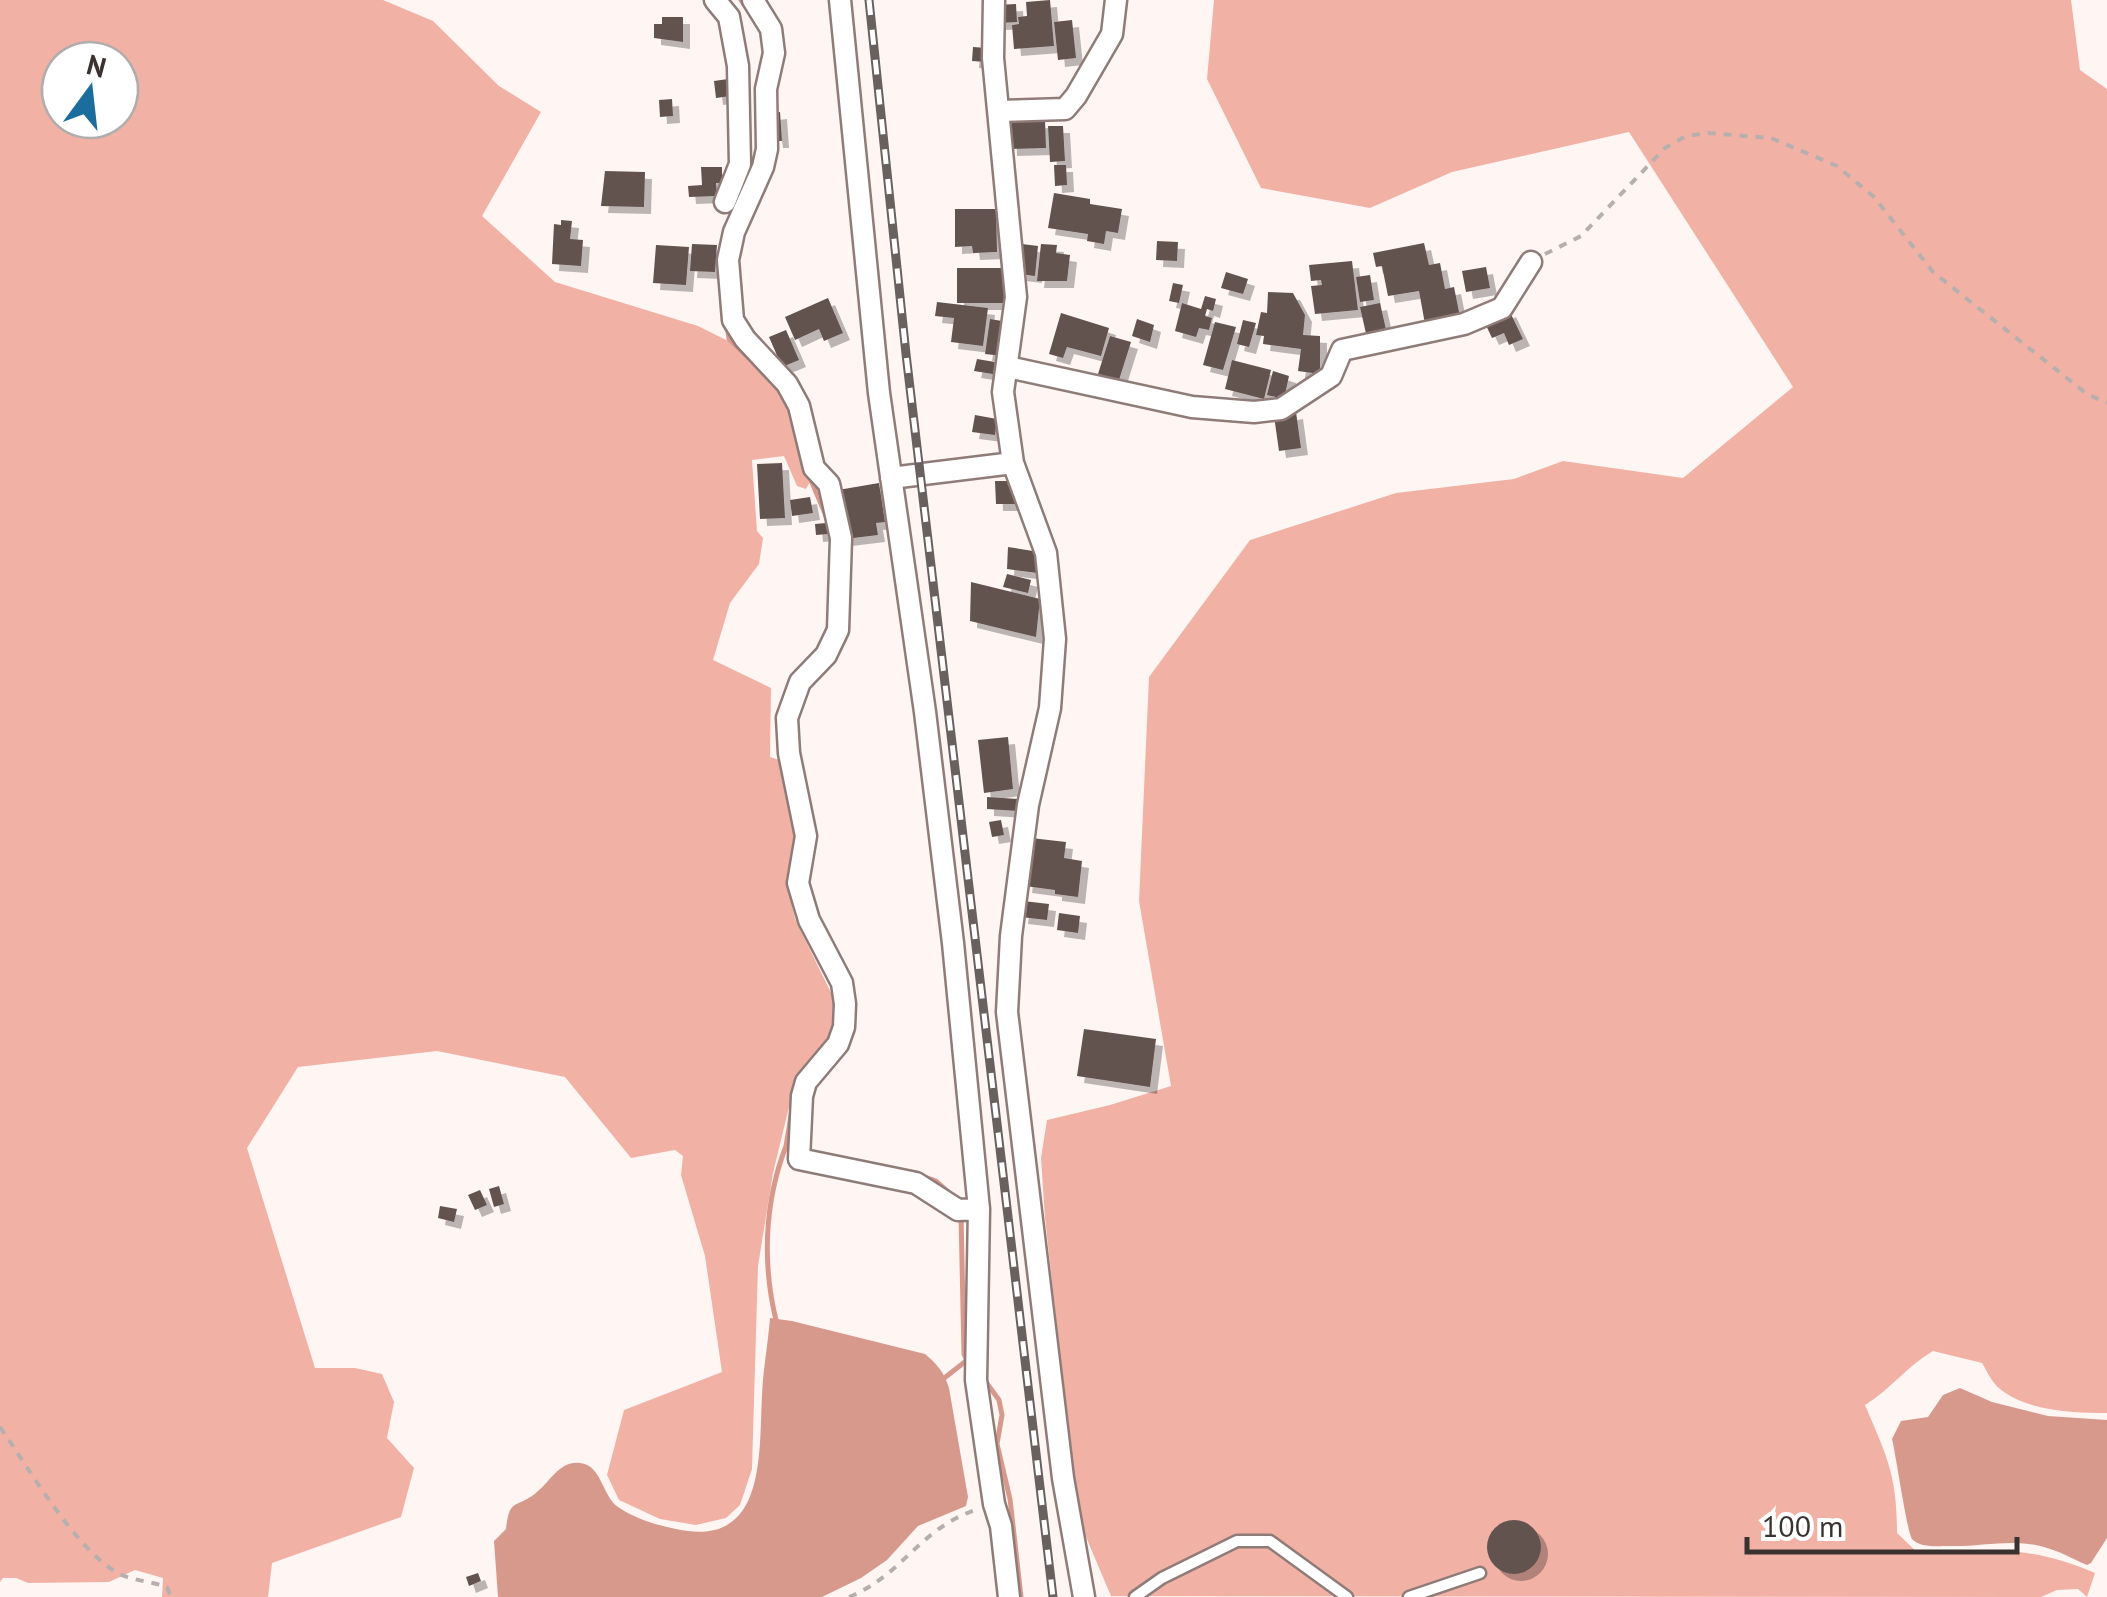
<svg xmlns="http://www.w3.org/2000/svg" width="2107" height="1597" viewBox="0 0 2107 1597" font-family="'PT Sans',sans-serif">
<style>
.forest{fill:#f2b1a5;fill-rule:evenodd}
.water{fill:#d8998d}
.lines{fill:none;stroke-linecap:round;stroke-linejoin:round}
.stream{stroke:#d8998d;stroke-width:5}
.building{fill:#64524f;filter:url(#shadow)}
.lane-casing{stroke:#8f7c79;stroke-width:15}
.street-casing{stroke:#8f7c79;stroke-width:25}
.path{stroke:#b7afad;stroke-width:4;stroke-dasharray:8 8;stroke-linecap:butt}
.lane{stroke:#fff;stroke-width:10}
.street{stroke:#fff;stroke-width:20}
.rail-casing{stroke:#69615f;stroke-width:9}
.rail{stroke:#fff;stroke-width:5;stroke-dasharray:15;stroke-linecap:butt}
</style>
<defs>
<filter id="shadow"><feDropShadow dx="7" dy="7" stdDeviation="0" flood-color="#0004"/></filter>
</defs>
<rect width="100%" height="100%" fill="#fff6f4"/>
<!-- forest -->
<path class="forest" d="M0 0H383L433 21 499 86 541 112 482 216 555 282 698 326 752 353 793 402 813 476 806 489 797 486 784 456 752 460 757 531 763 538 759 564 730 603 713 660 771 688 770 757 789 763 798 838 788 888 795 919 836 1003 834 1031 795 1082 773 1173 758 1266 752 1469 740 1505 726 1518 696 1525 660 1519 619 1500 607 1475 624 1410 722 1372 705 1256 681 1175 683 1156 675 1150 631 1158 565 1077 437 1051 298 1067 247 1148 315 1368H355L382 1374 394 1402 387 1438 414 1468 401 1517 272 1563 268 1597H162L163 1578 135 1570 109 1582 28 1583 16 1578H3L0 1582ZM60 60H120V120H60Z
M1214 0H2071L2080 70 2107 89V1413C2074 1413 2027 1411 2000 1389 1992 1383 1987 1371 1982 1363L1933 1351C1907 1366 1891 1389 1865 1405 1887 1457 1897 1475 1897 1533L1919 1554C1992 1550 2026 1544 2095 1573L2087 1597 2078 1589 2057 1590 2041 1597 1111 1596 1078 1518 1045 1218 1041 1158 1047 1120 1110 1105 1171 1086 1139 901 1149 677 1250 540 1396 493 1514 479 1563 461 1683 478 1793 387 1629 132 1452 172 1370 208 1261 188 1207 79Z"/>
<!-- water -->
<path class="water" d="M770 1318 792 1321 925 1354C937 1364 944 1372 949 1388L968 1497 966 1506 918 1526 887 1560 861 1578 822 1597H498L494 1541 506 1529C509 1497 517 1509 537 1492 551 1481 559 1461 580 1463 602 1465 602 1496 618 1507 635 1519 657 1525 676 1529 766 1549 759 1456 762 1395 763 1370 768 1344 770 1318Z
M1960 1388 1992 1402 2048 1416 2107 1420V1538L2091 1563 2087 1565C2073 1559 2059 1551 2044 1547 2014 1538 1980 1547 1949 1546 1938 1546 1920 1548 1912 1539 1907 1532 1896 1455 1892 1439L1901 1421 1928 1417 1943 1395Z"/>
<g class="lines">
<!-- stream -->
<path class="stream" d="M741 0 749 11
M727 324 729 339 750 359
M808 473 827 518
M781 709 790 682
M792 1110 786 1146 794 1147
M922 1176 936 1181 954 1197
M961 1215 964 1354 968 1363
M777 1324C762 1266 764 1203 786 1146
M983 1378 999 1400 1002 1415 997 1444 1010 1499 1021 1597
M943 1379 966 1361"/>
</g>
<!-- building -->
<path class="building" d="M1050 0 1054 46 1014 49 1012 25 1019 24 1018 17 1027 16 1026 2Z
M1016 4 1017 22 998 23 997 5Z
M662 17H683V42L654 38V24H662Z
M1072 20 1076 58 1058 60 1054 22Z
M973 47 987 48 986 62 972 61Z
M728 79 730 96 716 98 714 81Z
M672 99 673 116 660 117 659 100Z
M780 112 782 141H776L772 113Z
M1045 121 1046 148 1010 149 1009 122Z
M1048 126H1063L1065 161 1050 162Z
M1054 165H1066L1067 185 1055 186Z
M701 167H722V183H716L717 196 689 197 688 186 702 185Z
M605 171 645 172 644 207 601 206Z
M1054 193 1090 199V204L1122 209 1118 233 1106 231 1104 244 1087 241 1088 234 1048 228Z
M955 209H996L997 252 973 253 972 246 955 247Z
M561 220 572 221 570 239 583 240 581 266 552 264 554 224 561 225Z
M1157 241 1178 242 1177 261 1156 260Z
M1424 243 1429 265 1440 263 1445 289 1454 287 1460 317 1425 324 1419 291 1388 296 1382 266 1376 267 1373 253Z
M692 244 717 245 715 272 690 271Z
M1022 244 1038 246 1035 276 1019 274Z
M1041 244 1057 245 1056 253 1070 255 1067 281H1037Z
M656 245 689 247 686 285 653 283Z
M1352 261 1358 310 1315 314 1311 286 1322 285 1321 280 1311 281 1309 265Z
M1486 267 1490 288 1466 292 1462 271Z
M957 268H1011L1010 303H957Z
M1226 272 1248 279 1243 294 1221 288Z
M1370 275 1374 300 1360 302 1356 277Z
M1173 283 1183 285 1179 303 1169 301Z
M1268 292 1293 293 1305 315 1303 335 1320 336V374L1298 371 1301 349 1263 344 1264 336 1256 335 1261 312 1267 313Z
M1205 296 1216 299 1213 311 1207 309 1205 316 1212 318 1209 330 1199 328 1196 337 1175 331 1182 303 1201 309Z
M828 298 843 333 824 341 819 329 795 340 785 317Z
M937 302 988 308 983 346 951 342 954 318 935 316Z
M1380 303 1387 334 1367 338 1360 307Z
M1509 310 1523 339 1509 345 1504 333 1492 338 1484 321Z
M1061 313 1109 328 1101 356 1067 347 1063 358 1049 354Z
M990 319 1008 322 1003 356 985 354Z
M1137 319 1154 325 1150 342 1132 336Z
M1243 320 1256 323 1249 347 1237 344Z
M1215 322 1236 327 1223 370 1203 365Z
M786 330 799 360 782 367 769 337Z
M1110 336 1131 342 1119 380 1098 374Z
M977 359 995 362 993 374 974 371Z
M1232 360 1271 370 1264 399 1225 389Z
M1273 371 1289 376 1284 399 1267 395Z
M1296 412 1301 448 1279 451 1274 416Z
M975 415 997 419 995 435 972 432Z
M782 463 785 518 760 519 757 464Z
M995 481H1017V504H996Z
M879 483 885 522 876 523 878 535 845 539 838 490Z
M810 497 813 513 792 516 790 500Z
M826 523 828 534 816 535 815 524Z
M1008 547 1039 552 1038 573 1007 569Z
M1007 574 1031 580 1028 593 1003 587Z
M971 582 1040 599 1036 637 970 621Z
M1008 737 1013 789 984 793 978 740Z
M987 797 1019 799 1018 811 987 809Z
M1001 820 1004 835 992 837 989 822Z
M1031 838 1066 842 1064 858 1082 861 1078 897 1055 894V890L1025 886Z
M1023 901 1049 904 1047 920 1021 917Z
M1059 913 1080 916 1078 933 1057 930Z
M1084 1029 1156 1039 1150 1087 1077 1076Z
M499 1186 504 1204 494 1207 489 1189Z
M480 1190 487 1205 475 1210 468 1195Z
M440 1206 457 1209 454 1222 438 1218Z
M1487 1547a27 27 0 1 1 54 0a27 27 0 1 1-54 0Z
M478 1573 481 1581 469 1586 466 1577Z"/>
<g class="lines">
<!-- lane casing -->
<g class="lane-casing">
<path id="lane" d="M1135 1597 1162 1578 1237 1541H1270L1347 1597
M1409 1597 1480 1573"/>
</g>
<!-- street casing -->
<g class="street-casing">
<path id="street" d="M715 0 729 17 738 66 740 164 725 202
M753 0 771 29 774 53 766 89 767 149 763 167 734 232 728 260 733 320 745 339 787 384 799 406 814 468 829 484 841 538 838 630 826 655 800 682 787 718 789 753 806 836 798 883 809 920 842 983 845 1004 844 1027 838 1044 806 1082 802 1096 799 1159 916 1183 958 1210 979 1209
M840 0 879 393 925 712 953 943 979 1209 976 1380 994 1504 1001 1526 1009 1597
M994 0 993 58 1016 297 1003 392 1013 463 1046 553 1055 639 1050 708 1028 805 1011 936 1007 1012 1063 1478 1084 1597
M999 111 1065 109 1076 96 1112 34 1116 0
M1008 367 1192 407 1254 412 1281 409 1331 376 1342 350 1464 324 1502 308 1531 262
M891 478 1013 463"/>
</g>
<!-- path -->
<path class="path" d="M1545 254 1581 236 1665 148 1686 136 1708 133 1771 138 1837 166 1874 197 1933 272 2087 394 2107 403
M0 1427C28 1467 74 1547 116 1572 131 1581 151 1581 167 1587L171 1597
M849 1597C903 1575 918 1530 975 1510"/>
<!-- lane -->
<use href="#lane" class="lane"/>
<!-- street -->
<use href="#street" class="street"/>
<!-- rail casing -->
<g class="rail-casing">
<path id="rail" d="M869 0 906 354 1053 1597"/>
</g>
<!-- rail -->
<use href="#rail" class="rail"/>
</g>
<!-- north arrow -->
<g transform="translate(90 90) rotate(15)"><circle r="48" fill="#ffffff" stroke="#b0adac" stroke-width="2.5"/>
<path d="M0-8L18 38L0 25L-18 38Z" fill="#1b6d9e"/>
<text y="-15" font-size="28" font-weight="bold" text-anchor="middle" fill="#3a3230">N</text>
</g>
<!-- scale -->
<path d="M1747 1537v15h270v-15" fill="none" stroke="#3a3230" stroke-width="5"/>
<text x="1762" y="1537" font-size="30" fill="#3a3230" stroke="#ffffff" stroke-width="8" paint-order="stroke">100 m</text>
</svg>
